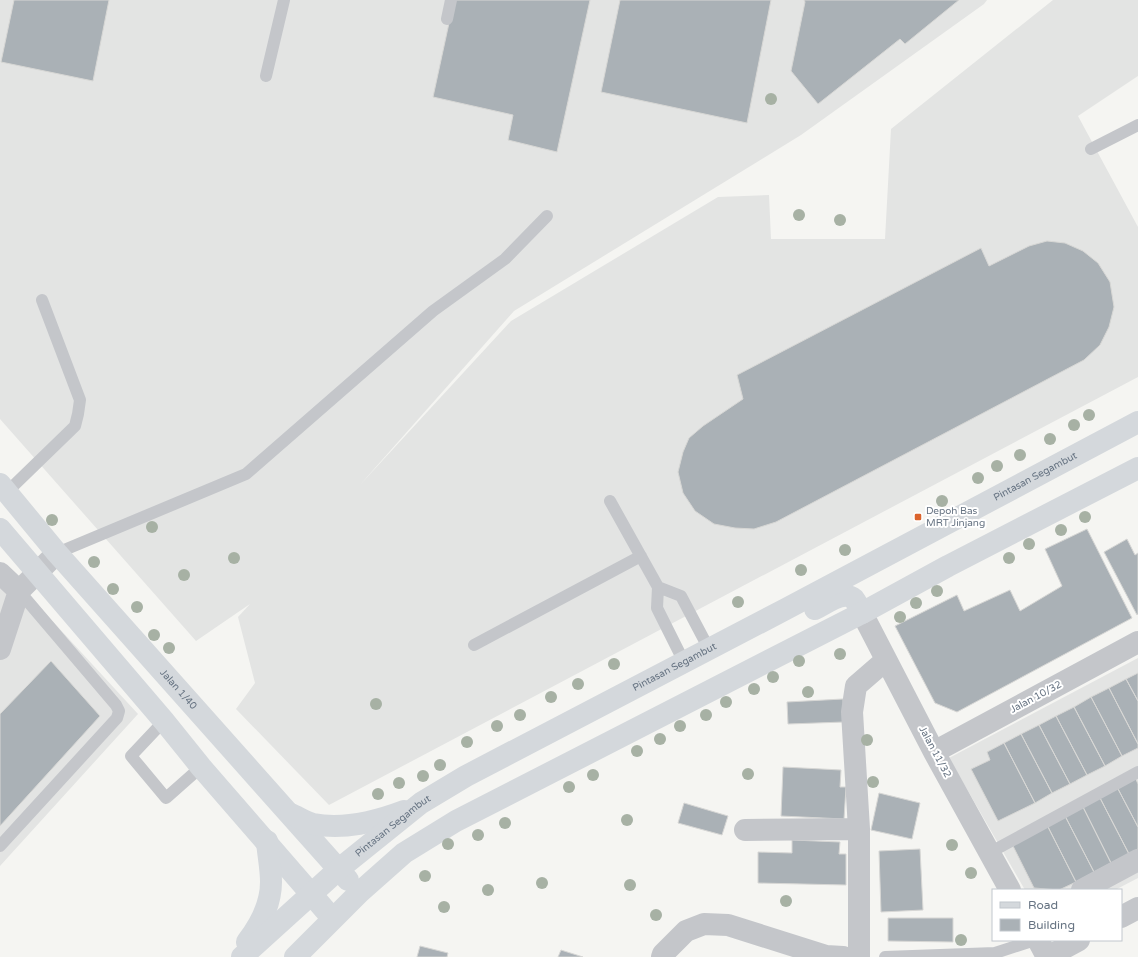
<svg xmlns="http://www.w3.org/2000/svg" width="1138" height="957" viewBox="0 0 1138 957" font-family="'Varela Round',sans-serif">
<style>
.built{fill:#e3e4e3}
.building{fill:#aab1b6;stroke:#d7d7d5}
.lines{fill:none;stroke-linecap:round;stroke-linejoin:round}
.lane{stroke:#c4c6ca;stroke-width:12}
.street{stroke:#c4c6ca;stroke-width:22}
.secondary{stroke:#d4d8dc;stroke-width:22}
.tree{fill:#a7b1a4}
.poi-dot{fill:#db642d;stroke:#fff;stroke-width:1.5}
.labels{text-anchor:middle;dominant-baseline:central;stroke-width:4;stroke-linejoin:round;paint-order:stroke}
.street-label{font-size:10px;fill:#667382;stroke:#fff}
.poi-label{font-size:10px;fill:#667382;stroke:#fff;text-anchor:start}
</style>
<rect width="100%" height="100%" fill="#f5f5f2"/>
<!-- built -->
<path class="built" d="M0 0H987L984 4 801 135 514 311 359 486 511 321 718 197 769 195 771 239H885L891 129 1053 0H1138V76L1078 116 1138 227V377L329 805 236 709 255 683 238 617 250 604 196 641 0 419Z
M0 564 138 714 0 866Z
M1138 658V878L1115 890H1025L949 758Z"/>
<!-- building -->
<path class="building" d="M14 0H109L93 81 1 62Z
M454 0H590L557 152 508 140 513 115 433 97Z
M620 0H771L747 123 601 92Z
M804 0H959L905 44 900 39 818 104 791 71 805 2Z
M1047 241 1065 243 1083 251 1098 263 1110 282 1114 307 1109 327 1100 345 1084 360 776 522 754 529 735 528 714 524 695 511 683 493 678 472 683 452 689 438 703 426 743 399 737 375 981 248 989 266 1029 246Z
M1087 529 1132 618 957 712 935 703 895 626 957 595 964 611 1010 590 1020 611 1062 586 1045 549Z
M1127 539 1135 555 1138 553V614L1137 615 1104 552Z
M51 661 100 716 0 826V714Z
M1138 673V701L1126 679Z
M1126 679 1138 701V744L1109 688Z
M1109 688 1138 744V748L1122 756 1091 697Z
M1091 697 1122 756 1105 766 1074 707Z
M843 699 844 722 788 724 787 702Z
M1074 707 1105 766 1087 775 1056 716Z
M1056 716 1087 775 1070 784 1039 725Z
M1039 725 1070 784 1052 793 1021 734Z
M1021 734 1052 793 1035 803 1004 743Z
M1004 743 1035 803 998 821 971 769 990 760 987 752Z
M783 767 841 770 840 787H846L844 819 781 816Z
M1135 777 1138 784V827L1117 787Z
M1117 787 1138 827V849L1129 854 1099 796Z
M879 793 920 803 912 839 871 830Z
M1099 796 1129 854 1111 863 1082 805Z
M684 803 728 816 722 835 678 823Z
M1082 805 1111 863 1094 872 1064 814Z
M1064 814 1094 872 1076 882 1046 823Z
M1046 823 1076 882 1059 890 1034 888 1011 842Z
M792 840 840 842 839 854H846V885L758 883V852L792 853Z
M920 849 923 910 881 912 879 851Z
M888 918H953V942L888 941Z
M420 946 448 953 447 957H417Z
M561 950 583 957H558Z"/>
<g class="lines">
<!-- lane -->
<path class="lane" d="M447 19 451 0
M266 76 284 0
M1091 149 1138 125
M7 492 75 426 78 414 80 400 42 300
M610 501 658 587 657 608 684 662
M57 553 246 474 433 311 505 259 547 216
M658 587 681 596 709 649
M474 645 641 556
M164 721 131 756 166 798 201 767
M0 846 117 718 119 711 116 705 19 591
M989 853 1138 772
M885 957 995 953 1035 940"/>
<!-- street -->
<path class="street" d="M0 573 19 591
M862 613 934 752 1010 890
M0 649 19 591 57 553
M934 752 1138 642
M745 830 859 829
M1082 890 1138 860
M1121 917 1138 908
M1038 940 1047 957
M662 957 663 954 686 931 704 924 728 925 826 956 843 957
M859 957V829L852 712 856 686 886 660
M1048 957 1079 940"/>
<!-- secondary -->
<g class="secondary">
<path id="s1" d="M0 484 57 553 348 880"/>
<path d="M0 529 164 721 201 767 332 918"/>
<path d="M815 609C825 604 844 590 854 599 857 603 860 609 862 613"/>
<path d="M291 814C298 817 306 822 313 824 344 830 375 822 404 811"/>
<path d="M247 942C260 925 271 904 271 882 271 868 268 855 267 841"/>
<path id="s2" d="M242 957 339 869 421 803 466 776 784 610 1138 422"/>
<path d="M295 957 360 892 404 853 456 821 862 613 948 566 1138 468"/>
</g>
</g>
<!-- trees -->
<g class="tree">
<circle cx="771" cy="99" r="6"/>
<circle cx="799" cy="215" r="6"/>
<circle cx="840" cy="220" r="6"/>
<circle cx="1089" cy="415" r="6"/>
<circle cx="1074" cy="425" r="6"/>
<circle cx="1050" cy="439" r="6"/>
<circle cx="1020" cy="455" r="6"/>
<circle cx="997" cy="466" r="6"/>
<circle cx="978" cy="478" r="6"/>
<circle cx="942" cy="501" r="6"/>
<circle cx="1085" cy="517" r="6"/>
<circle cx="52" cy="520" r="6"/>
<circle cx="152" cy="527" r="6"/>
<circle cx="1061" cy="530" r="6"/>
<circle cx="1029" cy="544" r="6"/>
<circle cx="845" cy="550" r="6"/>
<circle cx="234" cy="558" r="6"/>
<circle cx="1009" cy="558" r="6"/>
<circle cx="94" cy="562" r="6"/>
<circle cx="801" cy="570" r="6"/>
<circle cx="184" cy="575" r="6"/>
<circle cx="113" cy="589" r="6"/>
<circle cx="937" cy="591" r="6"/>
<circle cx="738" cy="602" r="6"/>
<circle cx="916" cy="603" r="6"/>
<circle cx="137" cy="607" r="6"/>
<circle cx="900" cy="617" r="6"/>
<circle cx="154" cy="635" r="6"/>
<circle cx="169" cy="648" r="6"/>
<circle cx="840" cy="654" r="6"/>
<circle cx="799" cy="661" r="6"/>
<circle cx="614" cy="664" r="6"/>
<circle cx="773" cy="677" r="6"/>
<circle cx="578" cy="684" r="6"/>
<circle cx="754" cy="689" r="6"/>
<circle cx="808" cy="692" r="6"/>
<circle cx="551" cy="697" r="6"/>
<circle cx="726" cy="702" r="6"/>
<circle cx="376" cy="704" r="6"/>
<circle cx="520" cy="715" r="6"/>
<circle cx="706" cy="715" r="6"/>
<circle cx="497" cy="726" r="6"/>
<circle cx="680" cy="726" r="6"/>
<circle cx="660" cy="739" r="6"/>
<circle cx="867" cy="740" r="6"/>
<circle cx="467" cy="742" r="6"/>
<circle cx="637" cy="751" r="6"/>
<circle cx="440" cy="765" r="6"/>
<circle cx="748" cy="774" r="6"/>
<circle cx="593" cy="775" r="6"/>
<circle cx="423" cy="776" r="6"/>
<circle cx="873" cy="782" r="6"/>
<circle cx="399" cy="783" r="6"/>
<circle cx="569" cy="787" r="6"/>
<circle cx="378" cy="794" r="6"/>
<circle cx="627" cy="820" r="6"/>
<circle cx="505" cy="823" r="6"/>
<circle cx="478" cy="835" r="6"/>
<circle cx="448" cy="844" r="6"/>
<circle cx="952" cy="845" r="6"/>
<circle cx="971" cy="873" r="6"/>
<circle cx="425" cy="876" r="6"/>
<circle cx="542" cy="883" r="6"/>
<circle cx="630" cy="885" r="6"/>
<circle cx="488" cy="890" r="6"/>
<circle cx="786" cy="901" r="6"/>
<circle cx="444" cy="907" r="6"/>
<circle cx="656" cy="915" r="6"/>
<circle cx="961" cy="940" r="6"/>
</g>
<!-- markers -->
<rect class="poi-dot" x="914" y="513" width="8" height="8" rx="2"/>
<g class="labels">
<!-- street labels -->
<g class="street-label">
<text stroke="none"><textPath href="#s2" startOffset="932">Pintasan Segambut</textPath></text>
<text stroke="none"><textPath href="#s2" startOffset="524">Pintasan Segambut</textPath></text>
<text stroke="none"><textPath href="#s1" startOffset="272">Jalan 1/40</textPath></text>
<text transform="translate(1036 697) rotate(-28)">Jalan 10/32</text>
<text transform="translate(935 752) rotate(62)">Jalan 11/32</text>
<text stroke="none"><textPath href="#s2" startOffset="200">Pintasan Segambut</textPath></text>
</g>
<!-- poi labels -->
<g class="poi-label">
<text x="926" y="511">Depoh Bas<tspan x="926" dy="12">MRT Jinjang</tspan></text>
</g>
</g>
<!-- legend -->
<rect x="992" y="889" width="130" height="52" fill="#ffffff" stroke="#c2c7cd"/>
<rect x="1000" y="902" width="20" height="6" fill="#d4d8dc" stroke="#c2c7cd"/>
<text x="1028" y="909" font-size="12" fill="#667382">Road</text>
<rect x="1000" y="919" width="20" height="12" fill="#aab1b6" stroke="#c2c7cd"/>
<text x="1028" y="929" font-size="12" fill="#667382">Building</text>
</svg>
